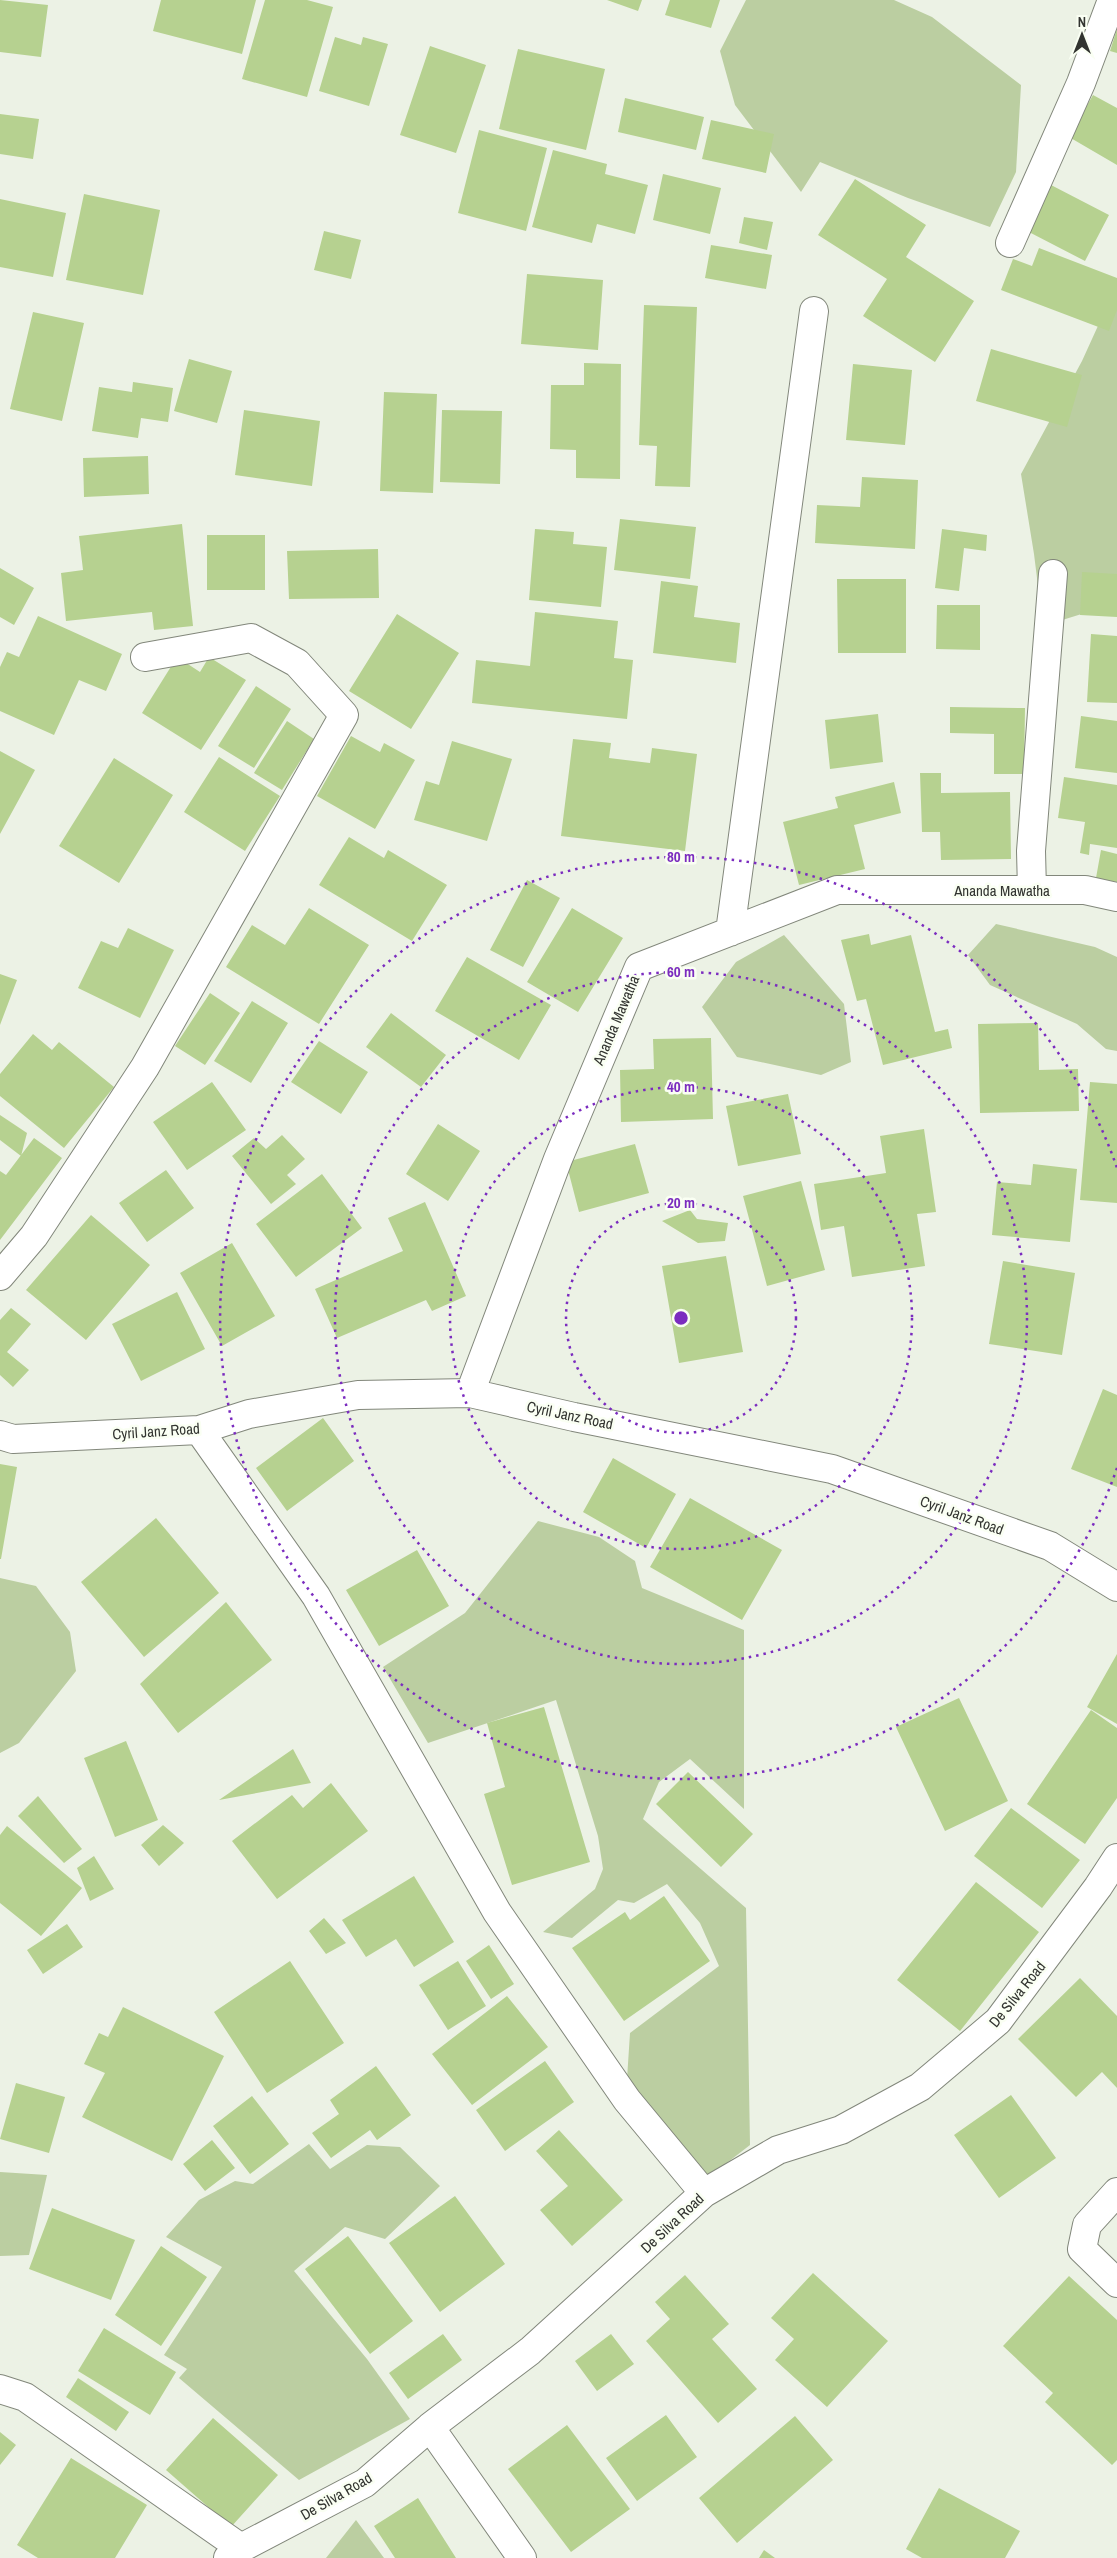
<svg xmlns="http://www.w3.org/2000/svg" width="1117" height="2558" viewBox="0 0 1117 2558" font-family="'Archivo Narrow',sans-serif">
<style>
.green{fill:#bbcea1}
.building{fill:#b6d190}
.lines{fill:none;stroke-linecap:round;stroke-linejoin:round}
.minor-casing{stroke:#82877b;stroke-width:30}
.minor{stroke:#fff;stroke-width:28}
.ring{fill:none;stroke:#7b2cbf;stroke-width:2.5;stroke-dasharray:2.5 5}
.labels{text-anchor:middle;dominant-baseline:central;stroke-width:5;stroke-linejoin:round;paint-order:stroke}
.street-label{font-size:15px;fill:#323430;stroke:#fafff3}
.centre{fill:#7b2cbf;stroke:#fafff3;stroke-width:2.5}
.ring-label{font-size:15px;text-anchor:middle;font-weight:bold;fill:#7b2cbf;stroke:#fafff3;stroke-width:5;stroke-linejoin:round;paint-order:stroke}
</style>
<rect width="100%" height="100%" fill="#ecf2e5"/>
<!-- green -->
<path class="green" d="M746 0H894L932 17 1021 85 1016 172 990 227 908 198 820 162 801 192 735 105 720 51Z
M1117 284V603L1043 626 1034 554 1021 474 1082 361Z
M996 924 1095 947 1117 957V1051L1106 1049 1077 1024 990 985 968 955Z
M784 935 844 1004 851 1062 821 1075 737 1057 702 1007 736 962Z
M538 1521 599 1537 635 1561 642 1588 744 1630V1809L690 1759 659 1782 643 1819 746 1908 750 2145 706 2179 627 2079 630 2033 719 1966 700 1923 667 1884 634 1903 618 1900 572 1938 543 1932 595 1889 603 1869 598 1836 556 1700 428 1743 383 1667 465 1613Z
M0 1578 36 1586 70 1632 76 1671 19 1743 0 1753Z
M309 2144 330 2169 367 2145 400 2147 440 2186 385 2239 345 2227 294 2271 367 2359 410 2419 299 2480 179 2378 187 2369 164 2355 222 2267 166 2237 199 2200 235 2181 253 2184Z
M0 2172 47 2175 29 2255 0 2256Z
M356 2520 384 2558H326Z"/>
<!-- building -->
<path class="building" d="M0 0 48 5 41 57 0 52Z
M161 0H256L242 54 153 31Z
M265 0H307L333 7 307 97 242 79Z
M607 0H642L638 11Z
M670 0H720L711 28 665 15Z
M1117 29V53L1110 51Z
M335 37 361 45 363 37 388 44 369 106 319 91Z
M430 46 486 65 456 153 400 135Z
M518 49 605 69 586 150 499 129Z
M1093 95 1117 108V165L1069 137Z
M625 98 704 117 696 150 618 132Z
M0 114 39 119 33 159 0 154Z
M711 120 774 134 766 173 702 159Z
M479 130 547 148 526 231 458 213Z
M553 150 607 164 605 174 648 185 635 234 597 224 592 243 532 227Z
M663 174 721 188 710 234 653 220Z
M855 179 926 225 906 257 974 301 935 362 863 316 887 279 818 235Z
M1051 185 1109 215 1085 261 1027 231Z
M84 194 160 210 143 295 66 280Z
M0 199 66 213 53 277 0 267Z
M744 217 773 222 767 250 739 243Z
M324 231 361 240 351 279 314 270Z
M711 245 772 255 766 289 705 278Z
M1039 248 1117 278V310L1109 331 1001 290 1013 259 1032 266Z
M527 274 603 280 598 350 521 344Z
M644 305 697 307 690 487 655 486 657 446 639 445Z
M33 312 84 323 62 421 10 409Z
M991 349 1082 375 1067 427 976 401Z
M189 359 232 371 217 423 174 411Z
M584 363 621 364 620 479 576 478V450L550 449 551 385H584Z
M853 364 912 370 905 445 846 440Z
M133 382 173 388 168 422 141 418 138 438 92 431 99 387 132 392Z
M384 392 437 394 433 493 380 491Z
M244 410 320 421 312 486 235 475Z
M442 410 502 411 500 484 440 482Z
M148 456 149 494 84 497 83 458Z
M862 477 918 480 915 549 815 543 817 505 860 507Z
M620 519 696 527 690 579 614 570Z
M182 524 193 626 154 630 152 612 66 621 61 573 83 570 79 536Z
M535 529 574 532 573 544 607 547 601 607 529 600Z
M942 529 987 535 986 551 964 548 959 591 935 588Z
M207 535H265V590H207Z
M378 549 379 598 289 599 287 551Z
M0 568 34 588 14 625 0 617Z
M1082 572 1117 574V617L1080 615Z
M837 579H906V653H838Z
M661 581 698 586 694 617 740 623 736 663 653 653Z
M937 605H980V650L936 649Z
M535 612 618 621 614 658 633 660 627 719 472 703 476 660 530 666Z
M397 614 459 653 411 729 349 691Z
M38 616 122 654 106 691 79 680 54 735 0 711V667L7 652 19 657Z
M1091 634 1117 636V703L1087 702Z
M177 657 200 672 209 657 246 680 201 750 142 713Z
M256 686 291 709 254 768 218 746Z
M950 707 1025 708 1024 774H994V734L950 733Z
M878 714 883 762 830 769 825 720Z
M1081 716 1117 721V773L1075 768Z
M287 721 314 739 282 790 254 773Z
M351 736 380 752 384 743 415 760 375 829 317 796Z
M573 739 611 743 609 758 650 763 652 748 697 754 685 851 561 836Z
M452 741 512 759 487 841 414 820 426 781 439 785Z
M0 751 35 770 0 834Z
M219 757 280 796 245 851 184 812Z
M114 758 173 795 119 883 59 846Z
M920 773H941V793L1010 792 1011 859 941 860 940 832H922Z
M1064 777 1117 785V848L1090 844 1089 855 1080 853 1085 822 1058 818Z
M894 782 901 813 854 825 865 869 799 885 783 822 838 808 835 797Z
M349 837 384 858 388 850 447 885 412 941 319 885Z
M1101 850 1117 854V882L1096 878Z
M527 880 560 898 523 967 490 950Z
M309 908 369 945 319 1024 226 967 252 925 285 945Z
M572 908 623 938 578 1012 527 982Z
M128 928 174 950 140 1018 78 988 101 941 118 948Z
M869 934 871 945 911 935 935 1032 948 1029 952 1048 883 1065 866 999 857 1001 841 940Z
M467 957 551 1005 519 1060 435 1011Z
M0 974 17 980 0 1025Z
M210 993 240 1013 205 1065 175 1046Z
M252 1001 288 1023 251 1083 214 1061Z
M391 1013 446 1055 421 1087 366 1047Z
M1038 1023 1039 1070 1078 1069 1079 1111 980 1113 978 1024Z
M33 1034 52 1050 59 1042 114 1087 64 1148 0 1096V1074Z
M711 1038 713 1119 621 1122 620 1070 654 1069 653 1039Z
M319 1041 368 1072 341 1114 291 1082Z
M212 1082 246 1130 187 1170 153 1122Z
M1090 1082 1117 1084V1203L1080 1200Z
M788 1094 801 1154 738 1166 726 1106Z
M0 1115 27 1133 21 1156 0 1140Z
M438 1124 480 1151 448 1201 406 1174Z
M924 1129 936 1212 917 1214 925 1266 852 1277 844 1226 821 1230 814 1184 886 1173 880 1136Z
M282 1135 305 1159 287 1175 296 1184 271 1204 232 1156 254 1138 266 1149Z
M34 1138 62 1158 0 1240V1171L6 1175Z
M635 1144 649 1193 579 1212 566 1162Z
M1033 1164 1077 1169 1070 1242 992 1235 997 1182 1031 1185Z
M166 1170 194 1208 147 1242 119 1203Z
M322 1174 362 1228 296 1277 256 1224Z
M801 1181 825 1270 767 1286 743 1196Z
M425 1202 466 1296 432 1311 426 1300 337 1338 315 1289 403 1251 388 1218Z
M690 1210 697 1219 728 1223 725 1241 698 1243 662 1221Z
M91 1215 150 1265 86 1340 26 1290Z
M232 1243 275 1316 222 1346 180 1273Z
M726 1256 743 1352 679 1363 662 1266Z
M1003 1261 1075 1273 1062 1355 989 1344Z
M177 1292 205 1349 141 1381 112 1324Z
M11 1308 31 1324 7 1352 29 1370 13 1387 0 1375V1320Z
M1103 1389 1117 1395V1487L1071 1469Z
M323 1418 354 1461 287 1511 256 1468Z
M613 1458 676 1494 646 1548 583 1512Z
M0 1464 17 1467 1 1559H0Z
M690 1498 782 1550 742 1620 650 1567Z
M156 1518 219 1593 144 1657 81 1582Z
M417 1550 449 1606 379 1646 346 1590Z
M226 1602 272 1660 178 1733 140 1684Z
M1117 1654V1724L1087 1707Z
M959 1698 1008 1801 945 1831 896 1727Z
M544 1707 590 1862 512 1885 484 1794 505 1787 487 1723Z
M1091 1710 1117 1728V1798L1085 1844 1027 1804Z
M126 1741 158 1820 115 1837 84 1758Z
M293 1749 311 1783 219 1800Z
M688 1772 753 1834 721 1867 656 1804Z
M331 1783 368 1831 277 1899 232 1841 292 1795 303 1808Z
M38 1796 82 1849 64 1863 18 1816Z
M1011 1808 1080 1860 1042 1908 974 1856Z
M163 1825 184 1843 159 1866 141 1845Z
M7 1826 82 1888 41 1936 0 1903V1835Z
M94 1856 114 1889 90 1901 77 1868Z
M414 1876 454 1942 414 1967 396 1939 366 1957 342 1920Z
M976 1882 1039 1932 960 2031 897 1980Z
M664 1896 710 1961 624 2021 572 1948 625 1912 630 1920Z
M324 1918 346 1943 326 1954 309 1931Z
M67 1924 83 1947 43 1974 27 1950Z
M489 1945 514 1984 491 1999 466 1961Z
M290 1961 344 2043 267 2093 214 2012Z
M458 1961 486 2006 448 2030 419 1985Z
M1080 1978 1117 2016V2088L1102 2072 1076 2097 1018 2039Z
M507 1996 548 2047 472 2105 432 2054Z
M123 2007 224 2056 172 2161 82 2117 105 2073 84 2064 99 2033 108 2037Z
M545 2061 574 2102 505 2151 476 2110Z
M376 2066 411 2115 377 2140 370 2130 331 2158 312 2133 339 2114 330 2100Z
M16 2083 65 2097 49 2153 0 2139Z
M1011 2095 1056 2158 999 2198 954 2135Z
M252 2096 289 2144 250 2174 213 2126Z
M559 2130 623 2200 572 2246 540 2210 568 2186 536 2151Z
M212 2140 235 2168 205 2191 183 2164Z
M455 2196 505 2264 440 2312 389 2243Z
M52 2208 135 2240 111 2300 29 2269Z
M348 2236 413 2321 370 2354 305 2269Z
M161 2246 207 2277 161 2346 115 2315Z
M813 2273 888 2341 827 2407 775 2360 794 2339 771 2318Z
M685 2275 729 2324 712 2339 757 2389 718 2423 646 2341 670 2319 655 2302Z
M1069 2276 1117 2320V2460L1112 2465 1045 2402 1053 2393 1003 2346Z
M104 2328 176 2372 150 2415 78 2371Z
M443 2334 462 2360 408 2399 389 2373Z
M611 2334 634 2364 597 2391 575 2361Z
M78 2378 129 2412 116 2431 66 2397Z
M666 2415 697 2457 637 2501 606 2458Z
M795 2416 833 2460 737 2543 699 2498Z
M213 2418 278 2475 231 2527 166 2470Z
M567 2425 630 2509 571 2552 508 2469Z
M0 2432 16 2445 0 2465Z
M71 2458 147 2505 115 2558H38L17 2545Z
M939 2488 1020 2531 1005 2558H922L906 2549Z
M418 2498 456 2558H395L374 2526Z
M764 2550 775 2558H759Z"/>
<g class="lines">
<!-- minor casing -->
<g class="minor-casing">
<path id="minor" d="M1010 243 1081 83 1112 0
M1032 890 1031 851 1053 574
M730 932 814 311
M0 1276 34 1236 145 1067 344 715 297 663 251 638 145 657
M470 1393 558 1159 639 967 837 890H1085L1117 897
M199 1430 316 1596 497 1912 627 2100 704 2193
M0 1435 13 1439 199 1430 249 1414 358 1395 470 1393 574 1417 832 1469 1050 1546 1117 1587
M1117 2192 1087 2225 1082 2249 1117 2283
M0 2389 25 2397 241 2548
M430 2427 522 2558
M228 2558 241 2548 365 2483 430 2427 530 2351 704 2193 778 2150 841 2130 920 2087 998 2021 1098 1887 1117 1858"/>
</g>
<!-- minor -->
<use href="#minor" class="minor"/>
</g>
<!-- distance rings -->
<g class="ring">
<circle cx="681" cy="1318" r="115"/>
<circle cx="681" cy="1318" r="231"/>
<circle cx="681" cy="1318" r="346"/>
<path d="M1117 1468A461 461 0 1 1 1117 1168"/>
</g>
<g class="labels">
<!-- street labels -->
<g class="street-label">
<text x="1002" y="890">Ananda Mawatha</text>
<text transform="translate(616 1020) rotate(-67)">Ananda Mawatha</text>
<text transform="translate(570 1415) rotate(12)">Cyril Janz Road</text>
<text transform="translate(156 1431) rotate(-4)">Cyril Janz Road</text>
<text transform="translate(962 1515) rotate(20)">Cyril Janz Road</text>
<text transform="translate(1017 1994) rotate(-51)">De Silva Road</text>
<text transform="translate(672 2223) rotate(-43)">De Silva Road</text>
<text transform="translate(336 2496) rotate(-30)">De Silva Road</text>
</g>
</g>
<circle cx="681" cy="1318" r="8" class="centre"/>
<g class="ring-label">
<text x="681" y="862">80 m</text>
<text x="681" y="977">60 m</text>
<text x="681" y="1092">40 m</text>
<text x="681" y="1208">20 m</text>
</g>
<!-- north arrow -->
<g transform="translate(1082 35)" stroke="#fafff3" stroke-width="4" paint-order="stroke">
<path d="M0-4L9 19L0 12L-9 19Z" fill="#323430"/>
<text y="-8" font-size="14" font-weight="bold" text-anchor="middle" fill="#323430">N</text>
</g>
</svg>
